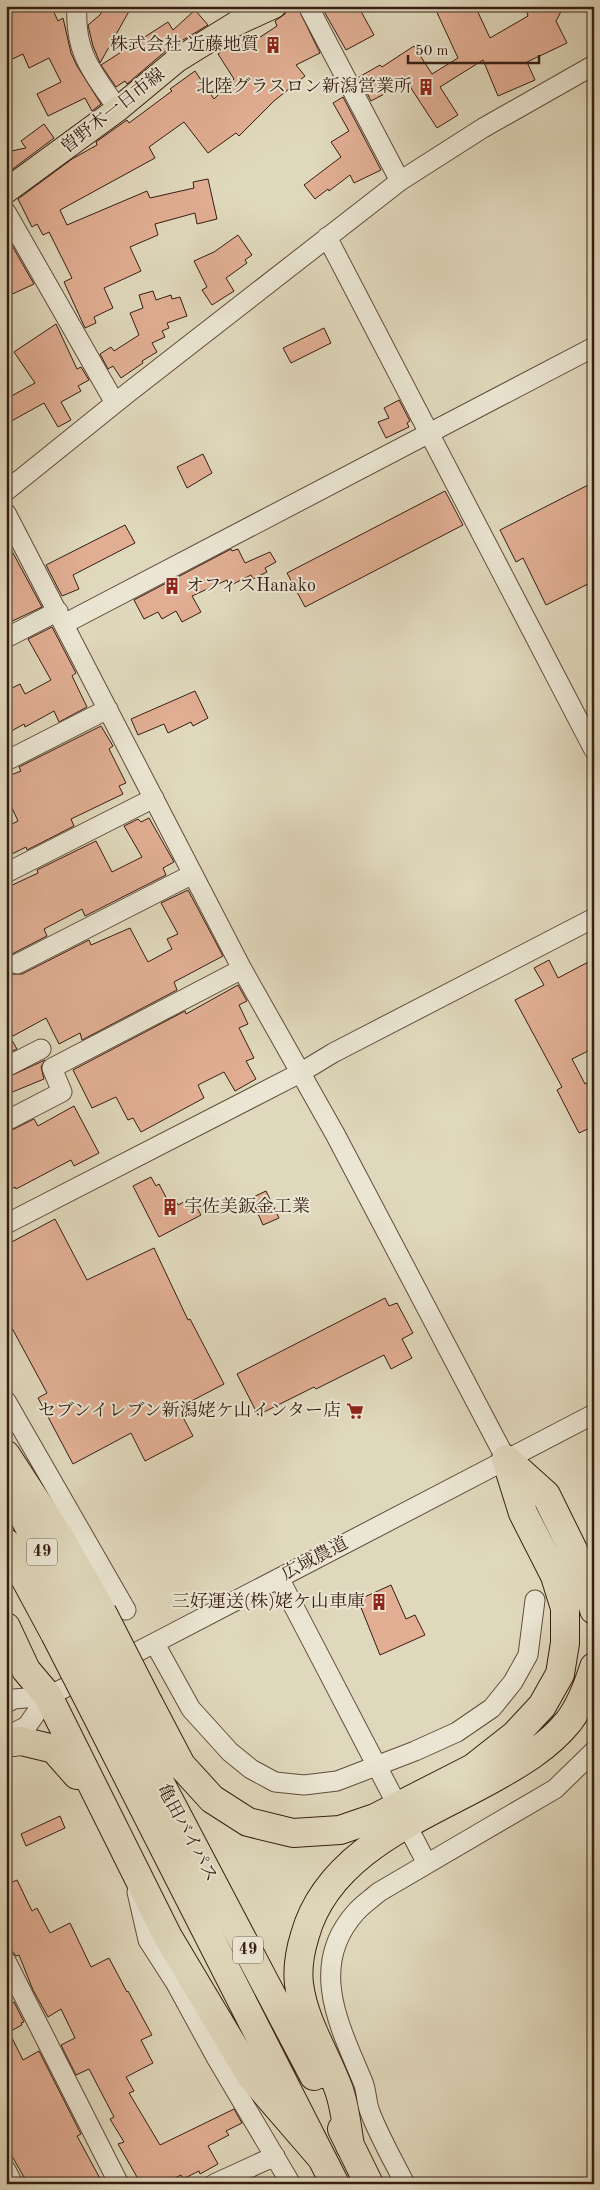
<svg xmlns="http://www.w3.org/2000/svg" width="600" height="2190" viewBox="0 0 600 2190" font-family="'Old Standard TT','Noto Serif JP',serif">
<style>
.building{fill:#e1ae93;stroke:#361e12}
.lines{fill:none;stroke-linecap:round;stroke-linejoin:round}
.minor-casing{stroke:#604c3c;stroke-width:21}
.major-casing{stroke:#361e12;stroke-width:26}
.highway-casing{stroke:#361e12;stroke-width:30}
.minor{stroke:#ebe6d3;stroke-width:19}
.major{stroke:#e0d8bc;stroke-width:24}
.highway{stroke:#e0d8bc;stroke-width:28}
.highway-bridge-casing{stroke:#361e12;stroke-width:30;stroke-linecap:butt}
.highway-bridge{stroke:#e0d8bc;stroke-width:28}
.labels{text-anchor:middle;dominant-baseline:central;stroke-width:4;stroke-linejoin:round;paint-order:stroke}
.shield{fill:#ebe6d3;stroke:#6c5a4c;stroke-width:1}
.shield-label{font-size:16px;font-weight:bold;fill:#361e12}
.poi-label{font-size:18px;fill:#361e12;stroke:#ebe6d3;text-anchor:end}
.street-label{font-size:18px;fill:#361e12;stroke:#ebe6d3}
</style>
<rect width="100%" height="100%" fill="#e0d8bc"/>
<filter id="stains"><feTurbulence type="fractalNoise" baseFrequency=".004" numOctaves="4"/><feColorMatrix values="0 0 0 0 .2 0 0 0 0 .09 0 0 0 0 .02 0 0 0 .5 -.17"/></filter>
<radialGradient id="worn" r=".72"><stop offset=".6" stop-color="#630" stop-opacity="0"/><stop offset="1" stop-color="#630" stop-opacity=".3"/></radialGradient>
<!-- building -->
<path class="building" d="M6 6H30L33 12 45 6H51L58 21 63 18 71 53 77 66 101 104 92 111 85 98 48 116 37 94 61 82 49 58 29 68 23 54 6 62Z
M105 6H132L100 63 93 46 88 25 100 15Z
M297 6 320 53 296 65 305 76 274 101 239 136 236 133 208 153 184 122 149 147 155 158 60 210 67 225 147 191 150 198 194 188 193 182 208 179 217 219 197 224 195 213 155 224 158 235 130 247 141 271 104 288 113 308 94 317 96 323 85 328 64 282 72 278 49 232 43 235 37 224 32 227 18 199 72 159 97 145 96 142 124 122 127 120 129 123 172 91 170 89 195 71 214 99 234 79 218 54 243 37 248 45 277 26 275 21 285 14 287 10Z
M321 6H358L374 35 346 50Z
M434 6H475L490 38 528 16 525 6H564L556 21 567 43 527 62 535 80 498 96 483 60 440 87 458 115 437 128 407 82 371 101 359 77 380 65 382 67 414 46 432 74 458 58Z
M195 10 208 25 168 49 127 84 125 81 116 87 101 65 168 22 173 30Z
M343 97 381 170 354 183 350 175 329 191 328 189 315 199 304 185 341 157 331 142 349 131 333 103Z
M44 124 54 138 6 174V152L26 148 21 141Z
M6 235 34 284 6 297Z
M238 235 252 255 245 260 247 263 226 278 234 291 212 305 202 290 207 287 194 261 214 252Z
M153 291 156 300 171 295 172 299 180 297 187 316 167 323 169 328 162 331 165 337 152 343 157 352 142 361 143 363 121 378 113 366 108 369 100 354 111 347 114 351 139 335 130 313 143 308 139 295Z
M56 324 77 369 81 367 89 380 78 386 81 391 61 402 71 420 58 427 44 403 6 424V399L35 383 14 352Z
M324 328 331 343 291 363 283 348Z
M399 400 410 421 407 423 409 427 386 438 378 422 389 418 384 408Z
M203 454 212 473 187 488 177 467Z
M594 482V581L546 605 523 558 516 562 500 530Z
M445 491 463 525 305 607 287 573Z
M125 525 135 543 73 575 79 589 62 596 46 565Z
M6 540 42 607 6 624Z
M231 549 232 551 238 549 245 563 270 552 276 562 265 568 267 572 253 579 251 575 229 586 227 580 192 596 201 612 182 622 176 611 162 619 158 612 144 619 134 600Z
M52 627 76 673 72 676 87 707 59 722 54 711 25 727 24 724 6 734V691L20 684 25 694 51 680 28 639Z
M195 691 208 718 193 726 191 722 168 733 164 724 138 735 131 719Z
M101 726 113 746 109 749 126 783 119 786 123 794 71 819 74 826 27 850 26 847 6 857V827L18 821 6 795V777L21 771 19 767Z
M149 818 174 862 163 868 166 875 85 916 82 909 44 929 47 936 12 954 6 941V888L38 873 37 870 96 841 112 872 142 857 124 826 138 819 141 822Z
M188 890 223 956 174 982 177 990 82 1040 80 1033 59 1044 46 1018 13 1036 6 1023V968L11 974H22L89 940 91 945 130 928 148 962 172 949 167 939 178 934 161 903Z
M594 959V1048L572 1059 585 1084 594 1079V1126L579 1133 557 1090 562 1087 515 1000 544 985 534 968 549 960 558 978Z
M238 985 247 1001 239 1005 248 1024 239 1028 254 1058 246 1061 256 1079 235 1091 224 1072 198 1085 204 1098 141 1132 133 1118 128 1120 116 1097 92 1108 73 1070 185 1011 186 1014Z
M6 1030 17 1049 6 1054Z
M45 1060 41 1067 44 1079 10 1093 6 1086V1078Z
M74 1106 99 1153 74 1166 71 1160 16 1189 15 1187 6 1192V1133L34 1119 38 1126Z
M151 1177 156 1186 159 1184 170 1205 176 1201 178 1205 192 1198 201 1215 159 1237 133 1186Z
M266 1191 279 1218 263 1225 251 1198Z
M55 1219 87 1280 154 1248 188 1320 190 1319 224 1384 178 1408 193 1436 145 1461 131 1433 73 1464 38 1398 47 1393 6 1317V1245Z
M385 1298 389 1306 397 1303 413 1333 402 1339 412 1358 391 1369 384 1355 316 1389 314 1387 258 1415 237 1374Z
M391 1585 406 1619 415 1615 425 1635 380 1655 358 1600Z
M60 1816 65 1828 26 1846 21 1834Z
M17 1880 32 1911 37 1908 50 1933 70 1923 91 1967 109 1958 127 1992 128 1991 152 2035 141 2040 153 2063 126 2077 134 2091 129 2093 160 2145 234 2109 242 2123 226 2131 229 2135 208 2146 218 2164 200 2174 199 2171 183 2179 181 2175 164 2184H141L118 2144 124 2142 110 2119 114 2117 89 2069 76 2075 61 2045 75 2038 61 2009 48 2017 33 1990 19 1955 16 1956 12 1951 6 1950V1885Z
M6 1993 11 2004 14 2002 24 2022 21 2023 22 2025 9 2032 23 2060 39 2051 81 2134 77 2136 103 2184H28L6 2146Z"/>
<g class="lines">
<!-- minor casing -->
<g class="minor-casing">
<path id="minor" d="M77 6C74 53 93 73 118 109
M308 6 400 181
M6 212 115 403
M327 237 594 750
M6 491 129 392 400 181 483 128 594 65
M6 513 242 969 335 1134 506 1459
M64 624 594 347
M6 638 58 611
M6 761 108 709
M6 873 154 798
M17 964 193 874
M6 1067 41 1049
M6 1121 62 1092 52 1068 242 969
M6 1224 300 1073 333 1053 594 918
M6 1401 126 1610
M279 1578 392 1795
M155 1644 191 1709 230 1752 251 1769 275 1782 304 1785 337 1781 415 1751 457 1732 492 1708 513 1682 528 1655 535 1600
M116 1663 594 1414
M6 1703 14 1699 48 1696 89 1676
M6 1737 27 1726 48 1696
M412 1835 427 1864
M137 1892 148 1940 175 1982 217 2059 291 2184
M6 1961 119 2184
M6 2170 13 2184
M214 2184 275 2156
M405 2184C393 2160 379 2136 370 2112 366 2102 367 2092 363 2082 340 2027 307 1966 356 1912 362 1905 371 1899 379 1892L555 1789 594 1751"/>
</g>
<!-- major casing -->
<g class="major-casing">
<path id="major" d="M6 191 118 109 177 60 237 23 274 6"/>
</g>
<!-- highway casing -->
<g class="highway-casing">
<path id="highway" d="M6 1455 60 1538 102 1612
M506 1459 546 1495 580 1564 594 1610
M8 1486 78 1622
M6 1543 55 1634
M6 1627 26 1670 48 1696 168 1937 251 2076 320 2156
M149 1704 181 1765 212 1799 248 1822 293 1833 340 1830 375 1818 473 1768 515 1735 542 1706 560 1674 565 1643V1608L555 1576 523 1513 506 1459
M125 1716 314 2076
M103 1728 335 2184
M6 1743 21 1741 54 1749 77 1775
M342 2129 369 2184
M350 2146C347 2128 345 2107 339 2090 326 2054 304 2023 299 1984 297 1967 300 1951 305 1935 328 1852 421 1818 490 1780 519 1764 548 1747 569 1721 581 1705 588 1686 594 1667"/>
</g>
<!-- minor -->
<use href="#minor" class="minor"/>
<!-- major -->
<use href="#major" class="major"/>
<!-- highway -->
<use href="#highway" class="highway"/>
<!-- highway-bridge casing -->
<g class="highway-bridge-casing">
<path id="highway-bridge" d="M102 1612 149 1704
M78 1622 125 1716
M55 1634 103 1728"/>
</g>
<!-- highway-bridge -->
<use href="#highway-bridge" class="highway-bridge"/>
</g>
<!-- icons -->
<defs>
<g id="building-bare" transform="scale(1.35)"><path d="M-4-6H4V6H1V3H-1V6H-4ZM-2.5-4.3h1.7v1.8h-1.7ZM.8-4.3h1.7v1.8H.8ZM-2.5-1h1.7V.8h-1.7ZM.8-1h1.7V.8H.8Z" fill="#8f2418" stroke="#ebe6d3" stroke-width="2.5" paint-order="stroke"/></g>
<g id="supermarket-bare" transform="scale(1.35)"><path d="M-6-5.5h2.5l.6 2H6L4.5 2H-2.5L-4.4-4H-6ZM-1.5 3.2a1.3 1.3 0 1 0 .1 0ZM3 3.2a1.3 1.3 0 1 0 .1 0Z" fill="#8f2418" stroke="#ebe6d3" stroke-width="2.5" paint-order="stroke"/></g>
</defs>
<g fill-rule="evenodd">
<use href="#building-bare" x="273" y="45"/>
<use href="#building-bare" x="426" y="87"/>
<use href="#building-bare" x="172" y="586"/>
<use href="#building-bare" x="170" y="1207"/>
<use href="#supermarket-bare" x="355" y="1411"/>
<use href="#building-bare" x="379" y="1602"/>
</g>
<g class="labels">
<!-- shield labels -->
<g class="shield">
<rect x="27" y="1538.5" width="30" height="27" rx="4"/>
<rect x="233" y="1936.5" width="30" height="27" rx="4"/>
</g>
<g class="shield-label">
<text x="42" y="1552">49</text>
<text x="248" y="1950">49</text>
</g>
<!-- poi labels -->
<g class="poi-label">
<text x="259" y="45">株式会社 近藤地質</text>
<text x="412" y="87">北陸グラスロン新潟営業所</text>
<text x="186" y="586" text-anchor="start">オフィスHanako</text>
<text x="184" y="1207" text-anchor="start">宇佐美鈑金工業</text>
<text x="341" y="1411">セブンイレブン新潟姥ケ山インター店</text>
<text x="365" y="1602">三好運送(株)姥ケ山車庫</text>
</g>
<!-- street labels -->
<g class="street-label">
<text transform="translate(113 111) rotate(-38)">曽野木一日市線</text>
<text transform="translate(315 1559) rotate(-28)">広域農道</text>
<text transform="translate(187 1833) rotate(62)">亀田バイパス</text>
</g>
</g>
<!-- margin -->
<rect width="600" height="2190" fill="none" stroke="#e0d8bc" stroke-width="25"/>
<rect x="8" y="8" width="585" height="2175" fill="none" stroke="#361e12" stroke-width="2.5"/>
<rect x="12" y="12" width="575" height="2165" fill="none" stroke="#361e12"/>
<!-- scale -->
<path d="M408 55v8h131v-8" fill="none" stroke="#361e12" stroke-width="2.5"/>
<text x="415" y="55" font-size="15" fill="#361e12" stroke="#ebe6d3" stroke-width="4" paint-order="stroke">50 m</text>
<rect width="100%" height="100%" filter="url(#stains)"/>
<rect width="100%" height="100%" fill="url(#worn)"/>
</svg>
